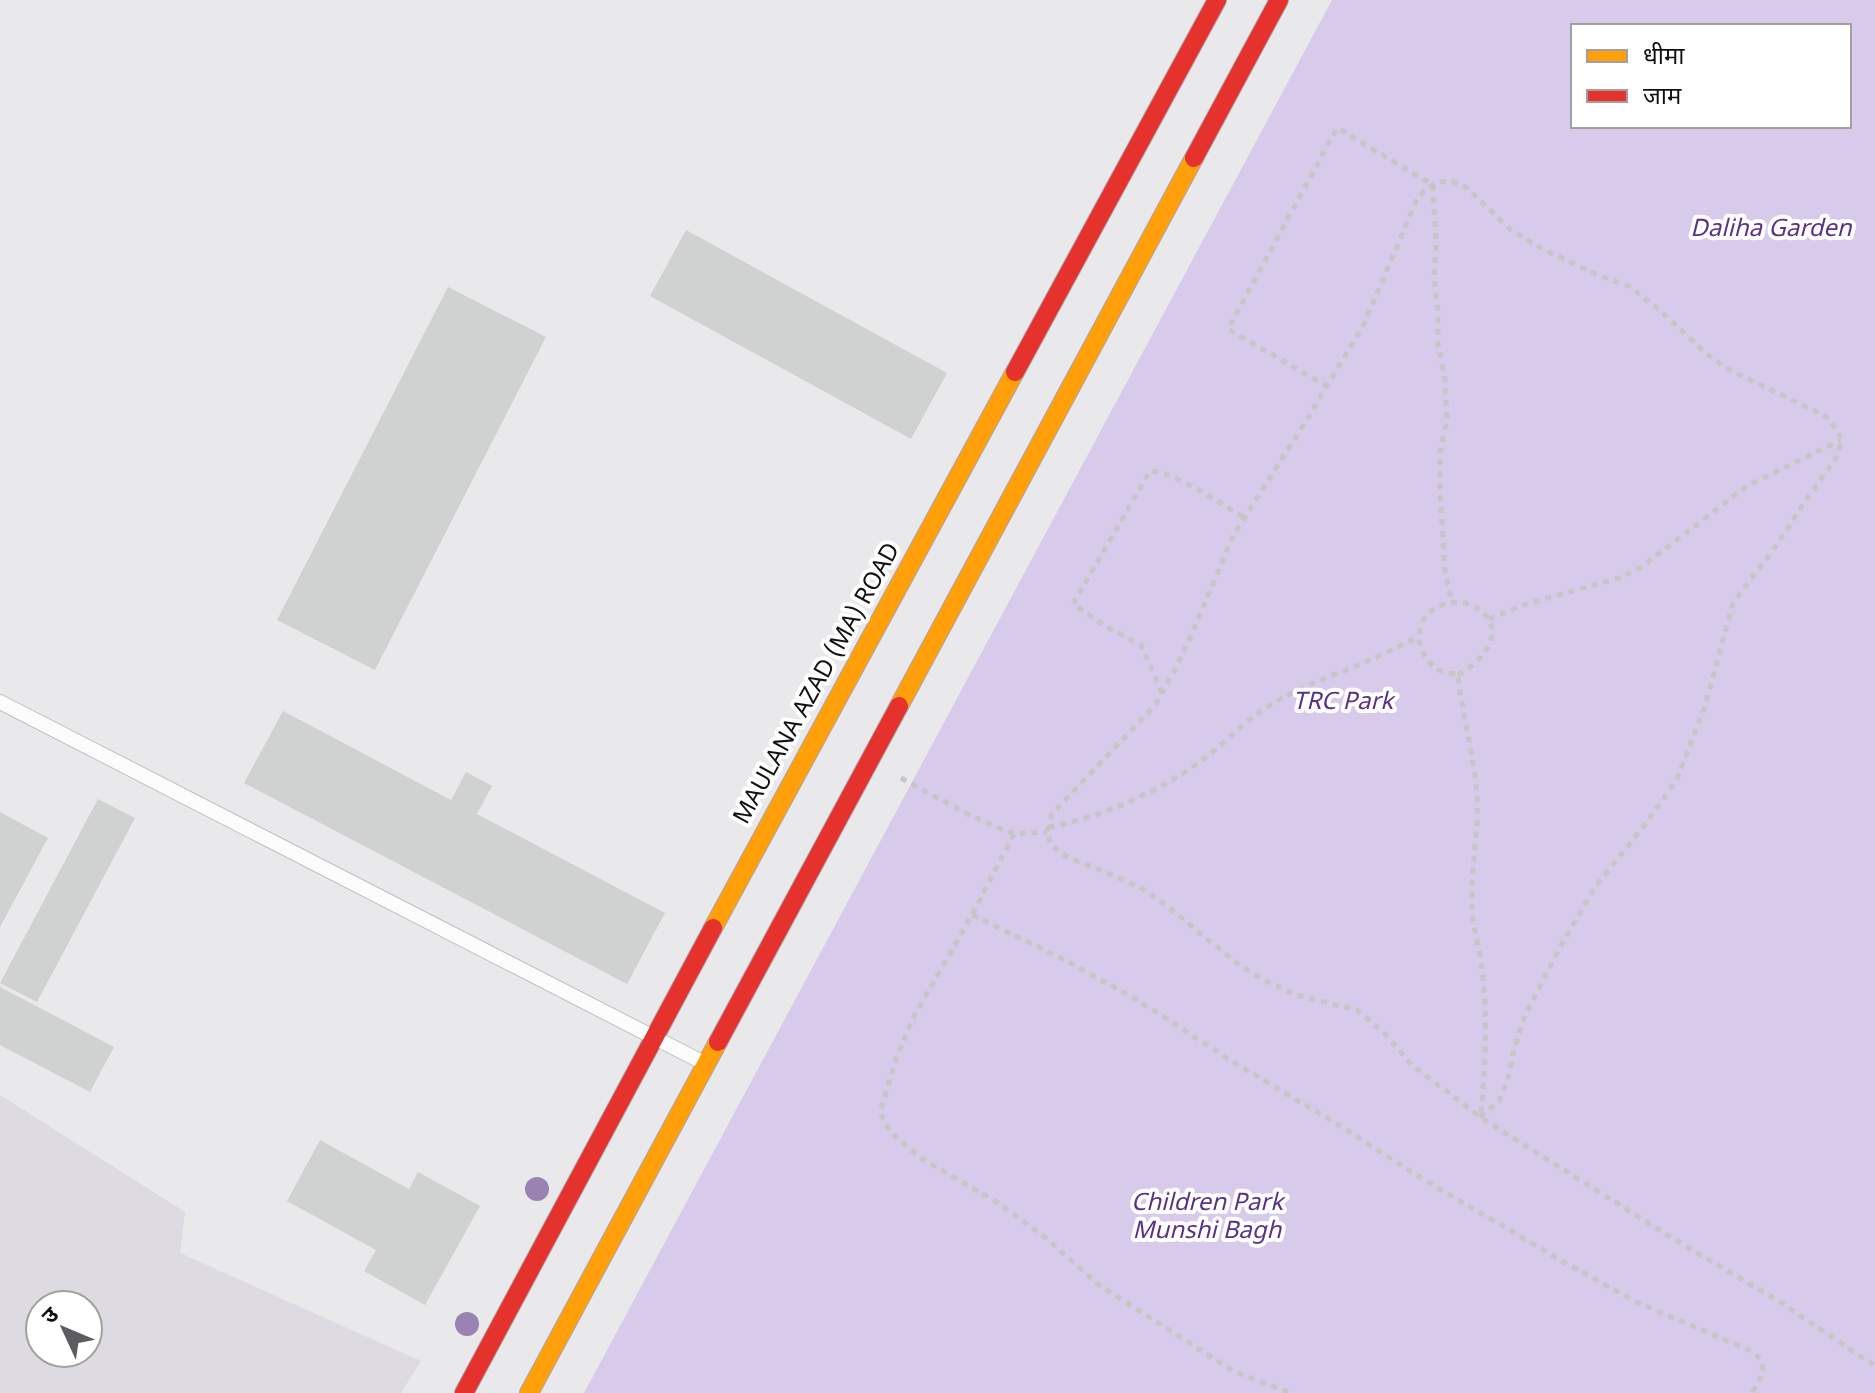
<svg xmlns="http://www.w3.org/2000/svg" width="1875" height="1393" viewBox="0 0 1875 1393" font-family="Georgia,'Noto Sans Devanagari',serif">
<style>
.built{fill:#dddae1;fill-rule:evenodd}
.green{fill:#d7caeb;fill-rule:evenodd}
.building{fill:#d0d1d1}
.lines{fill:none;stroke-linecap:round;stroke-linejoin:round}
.lane-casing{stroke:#c0c0c1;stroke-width:16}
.slow-casing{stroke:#aaa5b1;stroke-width:20}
.jam-casing{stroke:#aaa5b1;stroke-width:20}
.path{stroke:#c6c6c6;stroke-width:5;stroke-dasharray:6 6;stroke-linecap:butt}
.lane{stroke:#fcfcfc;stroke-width:14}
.slow{stroke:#ff9f0a;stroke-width:18}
.jam{stroke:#e5322d;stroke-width:18}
.tree{fill:#9a83b3}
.labels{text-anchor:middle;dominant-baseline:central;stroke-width:8;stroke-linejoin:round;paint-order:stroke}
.park-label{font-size:24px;font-style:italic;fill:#5a3186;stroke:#fff}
.street-label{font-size:24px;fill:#111112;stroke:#fff}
</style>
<rect width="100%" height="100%" fill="#e9e8ea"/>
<!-- built -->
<path class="built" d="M0 1095 185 1212 180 1253 421 1361 401 1393H0ZM40 1305H88V1353H40Z"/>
<!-- green -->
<path class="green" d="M1332 0H1875V1393H584ZM1849 26V126H1573V26Z"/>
<!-- building -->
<path class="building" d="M686 230 947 373 911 439 650 296Z
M448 287 546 337 375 670 277 620Z
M283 711 451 800 466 772 492 786 477 814 665 913 627 984 244 783Z
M98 799 135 818 37 1002 0 983Z
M0 812 48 838 0 927Z
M0 987 114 1047 90 1092 0 1045Z
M320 1140 409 1189 418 1172 480 1206 425 1305 364 1271 376 1250 287 1201Z"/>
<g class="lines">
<!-- lane casing -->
<g class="lane-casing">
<path id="lane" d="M0 702 704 1063"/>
</g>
<!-- slow casing -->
<g class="slow-casing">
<path id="slow" d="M899 706 1194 158
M713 928 1015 372
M529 1393 718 1042"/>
</g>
<!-- jam casing -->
<g class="jam-casing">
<path id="jam" d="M1194 158 1279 0
M1015 372 1217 0
M718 1042 899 706
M464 1393 713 928"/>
</g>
<!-- path -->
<path class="path" d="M1328 387 1228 329 1337 128 1433 185 1436 245 1434 277 1438 311V344L1445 380 1447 419 1440 453V490L1445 573 1452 602
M1489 619 1523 605 1619 578 1640 568 1747 486 1841 440
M1458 675C1479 664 1509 632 1481 611 1446 585 1402 621 1426 658 1428 660 1432 666 1434 668 1441 672 1451 673 1458 675 1462 715 1474 754 1477 795 1479 831 1471 867 1472 904 1472 926 1480 948 1482 970 1488 1016 1485 1069 1481 1116
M1162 693 1141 645 1105 626 1073 604 1150 471C1173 471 1223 505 1245 518
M901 778 971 816 1014 834 1047 832
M1049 827C1101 818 1168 788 1210 754 1229 739 1246 720 1267 707 1295 689 1326 678 1356 666 1377 657 1398 647 1418 637
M1014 834 972 915 913 1018 896 1059 880 1112 890 1132 921 1158 998 1203 1046 1238 1099 1285 1233 1371 1291 1393
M972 915 1057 956 1136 999 1233 1062 1334 1122 1421 1178 1562 1261 1636 1302 1754 1352C1769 1367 1761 1377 1752 1393
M1480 1117 1499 1101 1508 1079 1514 1050 1524 1018 1558 951 1595 887 1644 826 1677 779 1705 706 1733 603 1776 546 1804 503 1836 458 1842 440 1829 418 1724 367 1708 355 1657 308 1629 286 1600 276 1541 248 1511 230 1467 188 1452 181 1439 182 1426 189 1417 199 1364 324 1306 421 1233 536 1192 634 1173 673 1156 704 1052 814 1047 832 1051 845 1067 857 1108 873 1143 889 1166 905 1238 964 1262 979 1296 995 1357 1010 1385 1034 1412 1065 1480 1117 1672 1238 1777 1300 1875 1366"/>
<!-- lane -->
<use href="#lane" class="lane"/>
<!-- slow -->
<use href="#slow" class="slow"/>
<!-- jam -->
<use href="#jam" class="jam"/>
</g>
<!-- trees -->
<g class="tree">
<circle cx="537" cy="1189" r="12"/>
<circle cx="467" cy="1324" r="12"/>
</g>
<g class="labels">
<!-- park labels -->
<g class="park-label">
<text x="1771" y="230">Daliha Garden</text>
<text x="1343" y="703">TRC Park</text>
<text x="1207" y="1204">Children Park<tspan x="1207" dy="28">Munshi Bagh</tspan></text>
</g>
<!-- street labels -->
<g class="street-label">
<text transform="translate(818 684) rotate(-61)">MAULANA AZAD (MA) ROAD</text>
</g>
</g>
<!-- legend -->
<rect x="1571" y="24" width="280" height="104" fill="#ffffff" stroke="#a0a0a0" stroke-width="2"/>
<rect x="1587" y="50" width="40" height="12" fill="#ff9f0a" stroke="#a0a0a0" stroke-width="2"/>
<text x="1643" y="64" font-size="24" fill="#111112">धीमा</text>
<rect x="1587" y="90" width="40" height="12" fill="#e5322d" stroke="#a0a0a0" stroke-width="2"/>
<text x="1643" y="104" font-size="24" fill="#111112">जाम</text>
<!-- north arrow -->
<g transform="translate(64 1329) rotate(314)"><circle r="38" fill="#ffffff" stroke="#a0a0a0" stroke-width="2"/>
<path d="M0-6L14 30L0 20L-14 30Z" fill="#5d5c5e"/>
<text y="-12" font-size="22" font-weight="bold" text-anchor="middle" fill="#111112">उ</text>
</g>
</svg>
